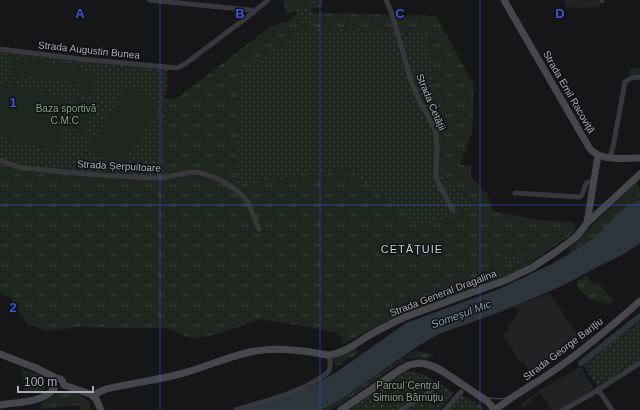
<svg xmlns="http://www.w3.org/2000/svg" width="640" height="410" viewBox="0 0 640 410" font-family="Arial,sans-serif">
<style>
.built{fill:#222225}
.grass{fill:url(#grass-tufts)}
.park{fill:url(#park-dots)}
.pitch{fill:#1e261f}
.water{fill:#2c353c}
.lines{fill:none;stroke-linecap:round;stroke-linejoin:round}
.canal{stroke:#2c353c;stroke-width:5.5}
.street{stroke:#37383d;stroke-width:5}
.secondary{stroke:#45474d;stroke-width:7}
.tram{stroke:#4a4c52;stroke-width:1}
.grid{fill:none;stroke:#325cd3;stroke-width:1;stroke-opacity:0.55}
.labels{text-anchor:middle;dominant-baseline:central;stroke-width:3;stroke-linejoin:round;paint-order:stroke}
.street-label{font-size:10px;fill:#a8adb8;stroke:#111113}
.park-label{font-size:10px;fill:#7fa381;stroke:#111113}
.neighbourhood-label{font-size:11px;letter-spacing:1px;fill:#c9ccd4;stroke:#111113}
.water-label{font-size:11px;font-style:italic;fill:#7f9bb3;stroke:#111113}
.grid-label{font-size:13px;text-anchor:middle;font-weight:bold;fill:#325cd3;stroke:#111113;stroke-width:3;stroke-linejoin:round;paint-order:stroke}
</style>
<defs>
<pattern id="grass-tufts" width="24" height="20" patternUnits="userSpaceOnUse"><rect width="24" height="20" fill="#1e261f"/><path d="M3 7l-1-3M5 7V3M7 7l1-3M15 17l-1-3M17 17v-4M19 17l1-3" fill="none" stroke="#3c433d"/></pattern>
<pattern id="park-dots" width="8" height="8" patternUnits="userSpaceOnUse"><rect width="8" height="8" fill="#1e261f"/><path d="M2 2h.1M6 6h.1" fill="none" stroke="#3c433d" stroke-width="1.8" stroke-linecap="round"/></pattern>
</defs>
<rect width="100%" height="100%" fill="#161618"/>
<!-- built -->
<path class="built" d="M564 0H600V7L567 8Z
M550 293 563 313 580 338 531 373 523 361 520 363 509 344 502 335 509 331 508 327 520 311 515 306Z
M580 366 595 390 560 410H551L539 391Z"/>
<!-- grass -->
<path class="grass" d="M299 12 436 16 474 85 472 131 460 165H471V177L487 194 494 211C521 217 546 222 573 222L576 231 526 266 512 275 428 305 402 315 385 322 343 344 342 338 335 332 261 319 218 334 193 339 166 328H115L79 327 47 331 28 324 10 298 0 293V77L176 99 270 27 282 22H287Z
M640 68V74L630 75V69Z
M636 182 640 188V200L623 209 595 237 571 253 569 249Z
M587 275 592 284 598 282 613 301 609 305 606 302 604 304 601 300 599 303 594 299 592 301 579 290 576 282Z
M354 347 359 352 351 358 350 357 342 362 343 363 336 367 332 359Z
M566 349 568 351 548 365 547 363Z
M414 351 434 354 428 359 419 358 405 359 403 358Z
M402 358 405 362 398 364 341 404 330 410H321L343 398Z
M21 369 45 377V387L44 390 25 394Z
M539 391 540 393 531 399 532 401 523 408 521 404Z
M64 392C74 392 84 395 90 403V410H80V405L41 409V404C49 398 55 394 64 392Z"/>
<!-- park -->
<path class="park" d="M283 0H322L323 6 311 9 314 22 300 25 297 12 286 14Z
M306 28 427 31 443 179 477 206 420 227 348 169 237 185 239 71Z
M0 49 168 67 166 93 162 103 161 116 164 128 166 177 22 168 0 160Z
M515 252 532 255 515 264 505 265 501 257Z
M640 317V362L599 388 581 363Z
M403 371C422 369 439 384 454 393L440 410H345Z
M460 394 481 406 484 410H446Z"/>
<!-- pitch -->
<path class="pitch" d="M289 0H309L310 6 291 11Z
M12 58 47 62 46 71 48 63 81 68 79 84 45 79 10 75Z
M83 71 95 74 89 96 77 93Z
M0 82 69 99 57 151 0 137Z
M129 85 161 106 120 169 88 148Z
M77 99 93 103 85 133 69 129Z"/>
<!-- water -->
<path class="water" d="M640 200V243L633 248 622 255 597 267 564 285 500 312 439 334 418 346 343 398 321 410H243L310 387 335 373 406 323 499 289 552 264 582 246 595 237 623 209Z"/>
<g class="lines">
<!-- canal -->
<path class="canal" d="M581 363 640 316"/>
<!-- street -->
<path class="street" d="M149 0 251 10 254 12
M386 0 392 14 411 81 419 100 434 127 436 134 437 149 436 175 438 182 453 210
M602 0V1
M0 49 81 59 177 68 185 64 254 12C257 8 264 4 268 0
M610 158 613 147 625 82 631 78 640 77
M0 160 10 164 22 168C59 171 97 176 134 177 146 178 159 179 171 176 178 175 185 172 192 172 209 172 237 187 247 201 252 210 255 220 259 229
M515 193 579 197 582 195 586 183 589 182 593 183
M598 389 612 410
M236 410C264 401 296 394 320 378 323 376 326 375 328 372 332 366 331 361 328 355
M401 410 431 391
M445 410 461 392
M563 410 590 395 640 363"/>
<!-- secondary -->
<path class="secondary" d="M504 0 590 149C603 162 623 158 640 158
M587 223 598 155
M0 354 36 368 56 378
M64 385 90 394 96 399 101 410
M54 389C48 382 55 375 62 380L64 385
M93 396 99 392 106 389C132 383 158 380 184 373 205 367 225 358 246 353 272 346 301 350 328 355 342 354 356 344 368 336 380 329 392 323 405 317L506 280 533 267 557 251 572 240 577 236 587 223 640 174
M0 405C17 402 42 403 54 389
M341 410 401 369 409 365 419 363 427 364 436 367 441 370 487 401 495 410
M495 410C515 394 538 382 559 367 587 347 614 324 640 301"/>
<!-- tram -->
<path class="tram" d="M338 410 397 369C437 350 466 410 511 397L576 353 640 300"/>
</g>
<!-- grid -->
<path class="grid" d="M160 0V410M320 0V410M480 0V410M0 205H640"/>
<g class="labels">
<!-- street labels -->
<g class="street-label">
<text transform="translate(89 50) rotate(6)">Strada Augustin Bunea</text>
<text transform="translate(569 92) rotate(60)">Strada Emil Racoviță</text>
<text transform="translate(431 102) rotate(67)">Strada Cetății</text>
<text transform="translate(119 166) rotate(3)">Strada Șerpuitoare</text>
<text transform="translate(443 293) rotate(-21)">Strada General Dragalina</text>
<text transform="translate(563 349) rotate(-37)">Strada George Barițiu</text>
</g>
<!-- park labels -->
<g class="park-label">
<text x="66" y="108">Baza sportivă<tspan x="66" dy="12">C.M.C.</tspan></text>
<text x="408" y="385">Parcul Central<tspan x="408" dy="12">Simion Bărnuțiu</tspan></text>
</g>
<!-- neighbourhood labels -->
<g class="neighbourhood-label">
<text x="412" y="249">CETĂȚUIE</text>
</g>
<!-- water labels -->
<g class="water-label">
<text transform="translate(461 314) rotate(-20)">Someșul Mic</text>
</g>
</g>
<g class="grid-label">
<text x="80" y="18">A</text>
<text x="240" y="18">B</text>
<text x="400" y="18">C</text>
<text x="560" y="18">D</text>
<text x="13" y="107">1</text>
<text x="13" y="312">2</text>
</g>
<!-- scale -->
<path d="M18 386v6h75v-6" fill="none" stroke="#a8adb8" stroke-width="2"/>
<text x="24" y="386" font-size="12" fill="#a8adb8" stroke="#111113" stroke-width="3" paint-order="stroke">100 m</text>
</svg>
